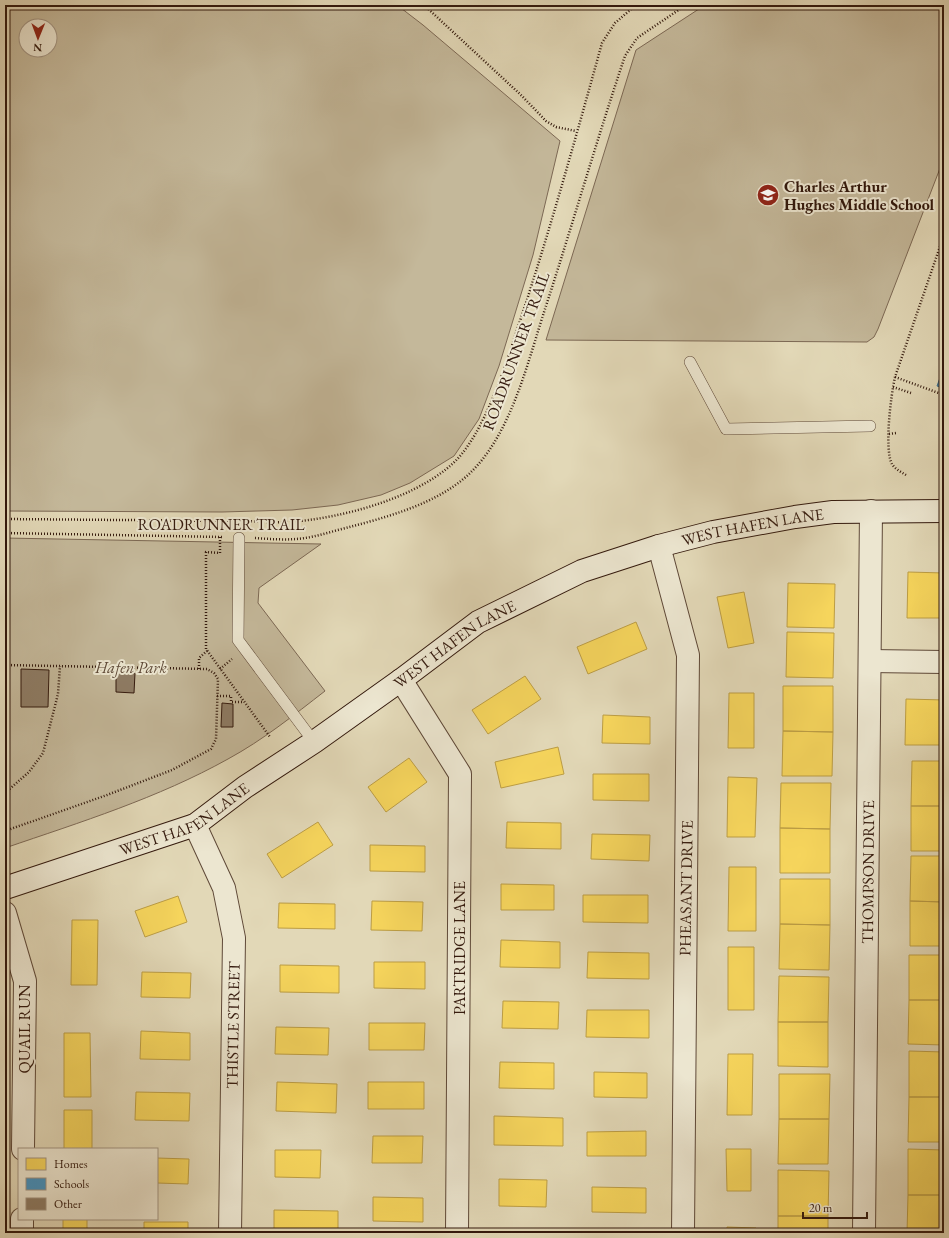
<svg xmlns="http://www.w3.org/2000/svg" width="949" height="1238" viewBox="0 0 949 1238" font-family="'EB Garamond',serif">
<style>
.green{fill:#c4b89a;stroke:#7c6854;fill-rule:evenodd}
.homes{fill:#f6d55c;stroke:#bc9d44}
.schools{fill:#4393c3;stroke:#3e6e8c}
.building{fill:#8e7c65;stroke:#33190d}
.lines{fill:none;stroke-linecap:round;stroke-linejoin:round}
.service-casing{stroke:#5f4938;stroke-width:12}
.minor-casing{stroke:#5f4938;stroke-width:24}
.tertiary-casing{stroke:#5f4938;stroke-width:24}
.secondary-casing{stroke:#33190d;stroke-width:24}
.path{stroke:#33190d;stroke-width:2.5;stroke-dasharray:1 2;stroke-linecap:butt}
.service{stroke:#ece6d0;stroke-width:11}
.minor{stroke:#ece6d0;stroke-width:22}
.tertiary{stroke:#ece6d0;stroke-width:22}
.secondary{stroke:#ece6d0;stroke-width:22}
.labels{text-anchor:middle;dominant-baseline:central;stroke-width:4;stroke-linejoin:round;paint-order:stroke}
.poi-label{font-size:16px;font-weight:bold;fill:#33190d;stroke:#ece6d0;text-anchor:start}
.street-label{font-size:16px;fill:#33190d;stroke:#ece6d0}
.park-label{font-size:16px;font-style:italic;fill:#5e4937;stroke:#ece6d0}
</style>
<rect width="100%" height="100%" fill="#e2d8b7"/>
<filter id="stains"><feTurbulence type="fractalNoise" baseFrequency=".005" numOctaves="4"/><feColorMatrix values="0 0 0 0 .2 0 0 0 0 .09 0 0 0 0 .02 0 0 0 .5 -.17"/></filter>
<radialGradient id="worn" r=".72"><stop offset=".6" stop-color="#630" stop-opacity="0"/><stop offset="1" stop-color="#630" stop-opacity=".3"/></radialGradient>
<!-- green -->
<path class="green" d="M5 5H397L423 25 560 141 533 255 499 366 479 419 454 456 410 483 381 495 338 505 292 510 222 512 5 511ZM26 26H50V50H26Z
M705 5H944V158L878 329 874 337 867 342 546 340 636 50Z
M5 538 321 544 259 588 258 603 325 691C294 715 263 740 228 759 158 798 81 822 5 848Z"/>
<!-- homes -->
<path class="homes" d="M908 572 944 573V618H907Z
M788 583 835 584 834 628 787 627Z
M744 592 754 643 728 648 717 597Z
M636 622 647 649 588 674 577 647Z
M787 632 834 633 833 678 786 677Z
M525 676 541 699 488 734 472 710Z
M783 686H833V732L783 731Z
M729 693H754V748H728Z
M906 699 944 700V745H905Z
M603 715 650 717V744L602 743Z
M783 731 833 732 832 776H782Z
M558 747 564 774 501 788 495 762Z
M409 758 427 782 386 812 368 787Z
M912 761H944V806H911Z
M593 774H649V801L593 800Z
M728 777 757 778 755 837H727Z
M781 783H831L830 829 780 828Z
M911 806H944V851H911Z
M318 822 333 845 282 878 267 854Z
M507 822 561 823V849L506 848Z
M780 828 830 829V873H780Z
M592 834 650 835 649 861 591 859Z
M370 845 425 846V872L370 871Z
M911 856H944V902L910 901Z
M729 867H756V931H728Z
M780 879H830V925L780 924Z
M501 884 554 885V910H501Z
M583 895H648V923L583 922Z
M178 896 187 922 145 937 135 911Z
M372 901 423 902 422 931 371 930Z
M910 901 944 902V946H910Z
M279 903 335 904V929L278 928Z
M72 920H98L97 985H71Z
M780 924 830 925 829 970 779 969Z
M501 940 560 942V968L500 967Z
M728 947H754V1010H728Z
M588 952 649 953V979L587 978Z
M909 955H944V1000H909Z
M374 962H425V989L374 988Z
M280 965 339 966V993L280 992Z
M142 972 191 973 190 998 141 997Z
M779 976 829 977 828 1022H778Z
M909 1000H944V1045L908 1044Z
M503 1001 559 1002 558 1029 502 1028Z
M587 1010H649V1038L586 1037Z
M778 1022H828V1067L778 1066Z
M369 1023H425L424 1050H369Z
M276 1027 329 1028 328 1055 275 1054Z
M141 1031 190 1033V1060L140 1059Z
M64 1033H90L91 1097H64Z
M909 1051 944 1052V1097H909Z
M728 1054H753L752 1115H727Z
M500 1062 554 1063V1089L499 1088Z
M594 1072 647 1073V1098L594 1097Z
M779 1074H830L829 1119H779Z
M277 1082 337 1084 336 1113 276 1111Z
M368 1082H424V1109H368Z
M136 1092 190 1093 189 1121 135 1120Z
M909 1097H944V1142H908Z
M64 1110H92V1149H64Z
M494 1116 563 1118V1146L494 1145Z
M779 1119H829L828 1164H778Z
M646 1131V1156H587V1132Z
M373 1136H423L422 1163H372Z
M726 1149H751V1191H727Z
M908 1149 944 1150V1195H908Z
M275 1150H321L320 1178 275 1177Z
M157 1158 189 1159 188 1184 157 1183Z
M778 1170 829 1171 828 1216H778Z
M499 1179 547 1180 546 1207 499 1206Z
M592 1187 646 1188V1213L592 1212Z
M908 1195H944V1233H907Z
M373 1197 423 1198V1222L373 1221Z
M274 1210 338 1211V1233H274Z
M778 1216H828V1233H778Z
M63 1219H87V1233H63Z
M144 1222H188V1233H144Z
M727 1227 756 1228V1233H727Z"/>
<!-- schools -->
<path class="schools" d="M944 367V388L937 386Z"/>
<!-- building -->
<path class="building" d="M21 669 49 670 48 707H21Z
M116 672 135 673 134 693 116 692Z
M222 703 233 704V727H221Z"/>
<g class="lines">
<!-- service casing -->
<g class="service-casing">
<path id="service" d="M690 362 726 429 870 426
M239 538 238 640 314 742"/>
</g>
<!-- minor casing -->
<g class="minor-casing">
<g id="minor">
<path d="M659 546 688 655 683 1233"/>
<path d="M870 661 944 662"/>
<path d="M401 680 460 774 457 1233"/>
<path d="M5 913 25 981 23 1149"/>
<path d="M22 1233V1219"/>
<path id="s1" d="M864 1233 871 511"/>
</g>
</g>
<!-- tertiary casing -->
<g class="tertiary-casing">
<path id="tertiary" d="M195 825 224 888 234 938 230 1233"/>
</g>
<!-- secondary casing -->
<g class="secondary-casing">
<g id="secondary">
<path id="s2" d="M5 888 195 825 245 787 314 742 401 680 478 622 582 571 659 546 713 532 795 517 833 512 944 511"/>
</g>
</g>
<!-- path -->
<path class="path" d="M424 5 522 96 546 121 556 127 576 131
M895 377 944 395
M893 387 911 393
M889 434 896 433
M906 475C901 472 895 469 892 464 884 449 891 395 895 377L944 235
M5 519 237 521
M242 521C258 521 274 523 290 522 341 518 410 500 450 466 486 436 508 356 523 312 552 223 577 133 602 43L615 23 636 5
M5 533 222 537
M220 537V553L206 552V649L270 737
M255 538C269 539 283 540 296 539 313 538 329 532 346 528 387 517 437 504 469 474 512 434 528 360 546 306 573 223 597 139 625 56L637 38 686 5
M5 665 207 669 214 673 218 679 216 739 211 749 172 770 107 795 5 831
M199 669V658L207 651
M220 669 232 659
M217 696H231V702H244
M5 793 29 772 43 753 58 694 60 666"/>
<!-- service -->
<use href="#service" class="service"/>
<!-- minor -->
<use href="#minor" class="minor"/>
<!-- tertiary -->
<use href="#tertiary" class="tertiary"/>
<!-- secondary -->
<use href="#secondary" class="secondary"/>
</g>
<!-- icons -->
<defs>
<g id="school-disc" transform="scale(1.15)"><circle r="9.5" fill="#8f2418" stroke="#ece6d0"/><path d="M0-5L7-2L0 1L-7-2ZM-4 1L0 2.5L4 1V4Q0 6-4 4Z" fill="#fff"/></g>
</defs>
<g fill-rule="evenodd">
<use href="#school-disc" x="768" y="195"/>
</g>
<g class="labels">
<!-- poi labels -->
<g class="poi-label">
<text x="784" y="186">Charles Arthur<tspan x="784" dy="18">Hughes Middle School</tspan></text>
</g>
<!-- street labels -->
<g class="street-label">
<text transform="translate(516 351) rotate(-70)">ROADRUNNER TRAIL</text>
<text x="221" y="524">ROADRUNNER TRAIL</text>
<text stroke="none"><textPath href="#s2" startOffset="841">WEST HAFEN LANE</textPath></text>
<text stroke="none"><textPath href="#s2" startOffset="517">WEST HAFEN LANE</textPath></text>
<text stroke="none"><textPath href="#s2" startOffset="193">WEST HAFEN LANE</textPath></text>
<text stroke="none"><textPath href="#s1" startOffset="361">THOMPSON DRIVE</textPath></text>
<text transform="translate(686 888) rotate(-89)">PHEASANT DRIVE</text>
<text transform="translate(459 948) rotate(-90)">PARTRIDGE LANE</text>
<text transform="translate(233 1025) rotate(-89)">THISTLE STREET</text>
<text transform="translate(24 1029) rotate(-90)">QUAIL RUN</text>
</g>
<!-- park labels -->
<g class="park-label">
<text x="131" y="667">Hafen Park</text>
</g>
</g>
<!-- margin -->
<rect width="949" height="1238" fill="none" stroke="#e2d8b7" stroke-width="20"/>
<rect x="6" y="6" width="937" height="1226" fill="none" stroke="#33190d" stroke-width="2"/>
<rect x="10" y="10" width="929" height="1218" fill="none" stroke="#33190d"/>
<!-- legend -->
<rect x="18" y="1148" width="140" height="72" fill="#ece6d0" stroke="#a29482"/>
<rect x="26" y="1158" width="20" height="12" fill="#f6d55c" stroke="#a29482"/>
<text x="54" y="1168" font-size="12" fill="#33190d">Homes</text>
<rect x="26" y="1178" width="20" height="12" fill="#4393c3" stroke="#a29482"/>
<text x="54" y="1188" font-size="12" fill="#33190d">Schools</text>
<rect x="26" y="1198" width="20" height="12" fill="#8e7c65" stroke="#a29482"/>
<text x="54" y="1208" font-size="12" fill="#33190d">Other</text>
<!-- north arrow -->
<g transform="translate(38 38) rotate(181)"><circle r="19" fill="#ece6d0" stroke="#a29482"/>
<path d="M0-3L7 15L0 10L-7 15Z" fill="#8f2418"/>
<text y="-6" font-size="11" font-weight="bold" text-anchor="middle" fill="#33190d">N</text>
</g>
<!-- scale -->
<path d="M803 1212v6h64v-6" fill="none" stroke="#33190d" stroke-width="2"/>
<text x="809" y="1212" font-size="12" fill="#33190d" stroke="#ece6d0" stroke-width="3" paint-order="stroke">20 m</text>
<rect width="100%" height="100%" filter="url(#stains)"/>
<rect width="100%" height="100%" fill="url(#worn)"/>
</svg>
